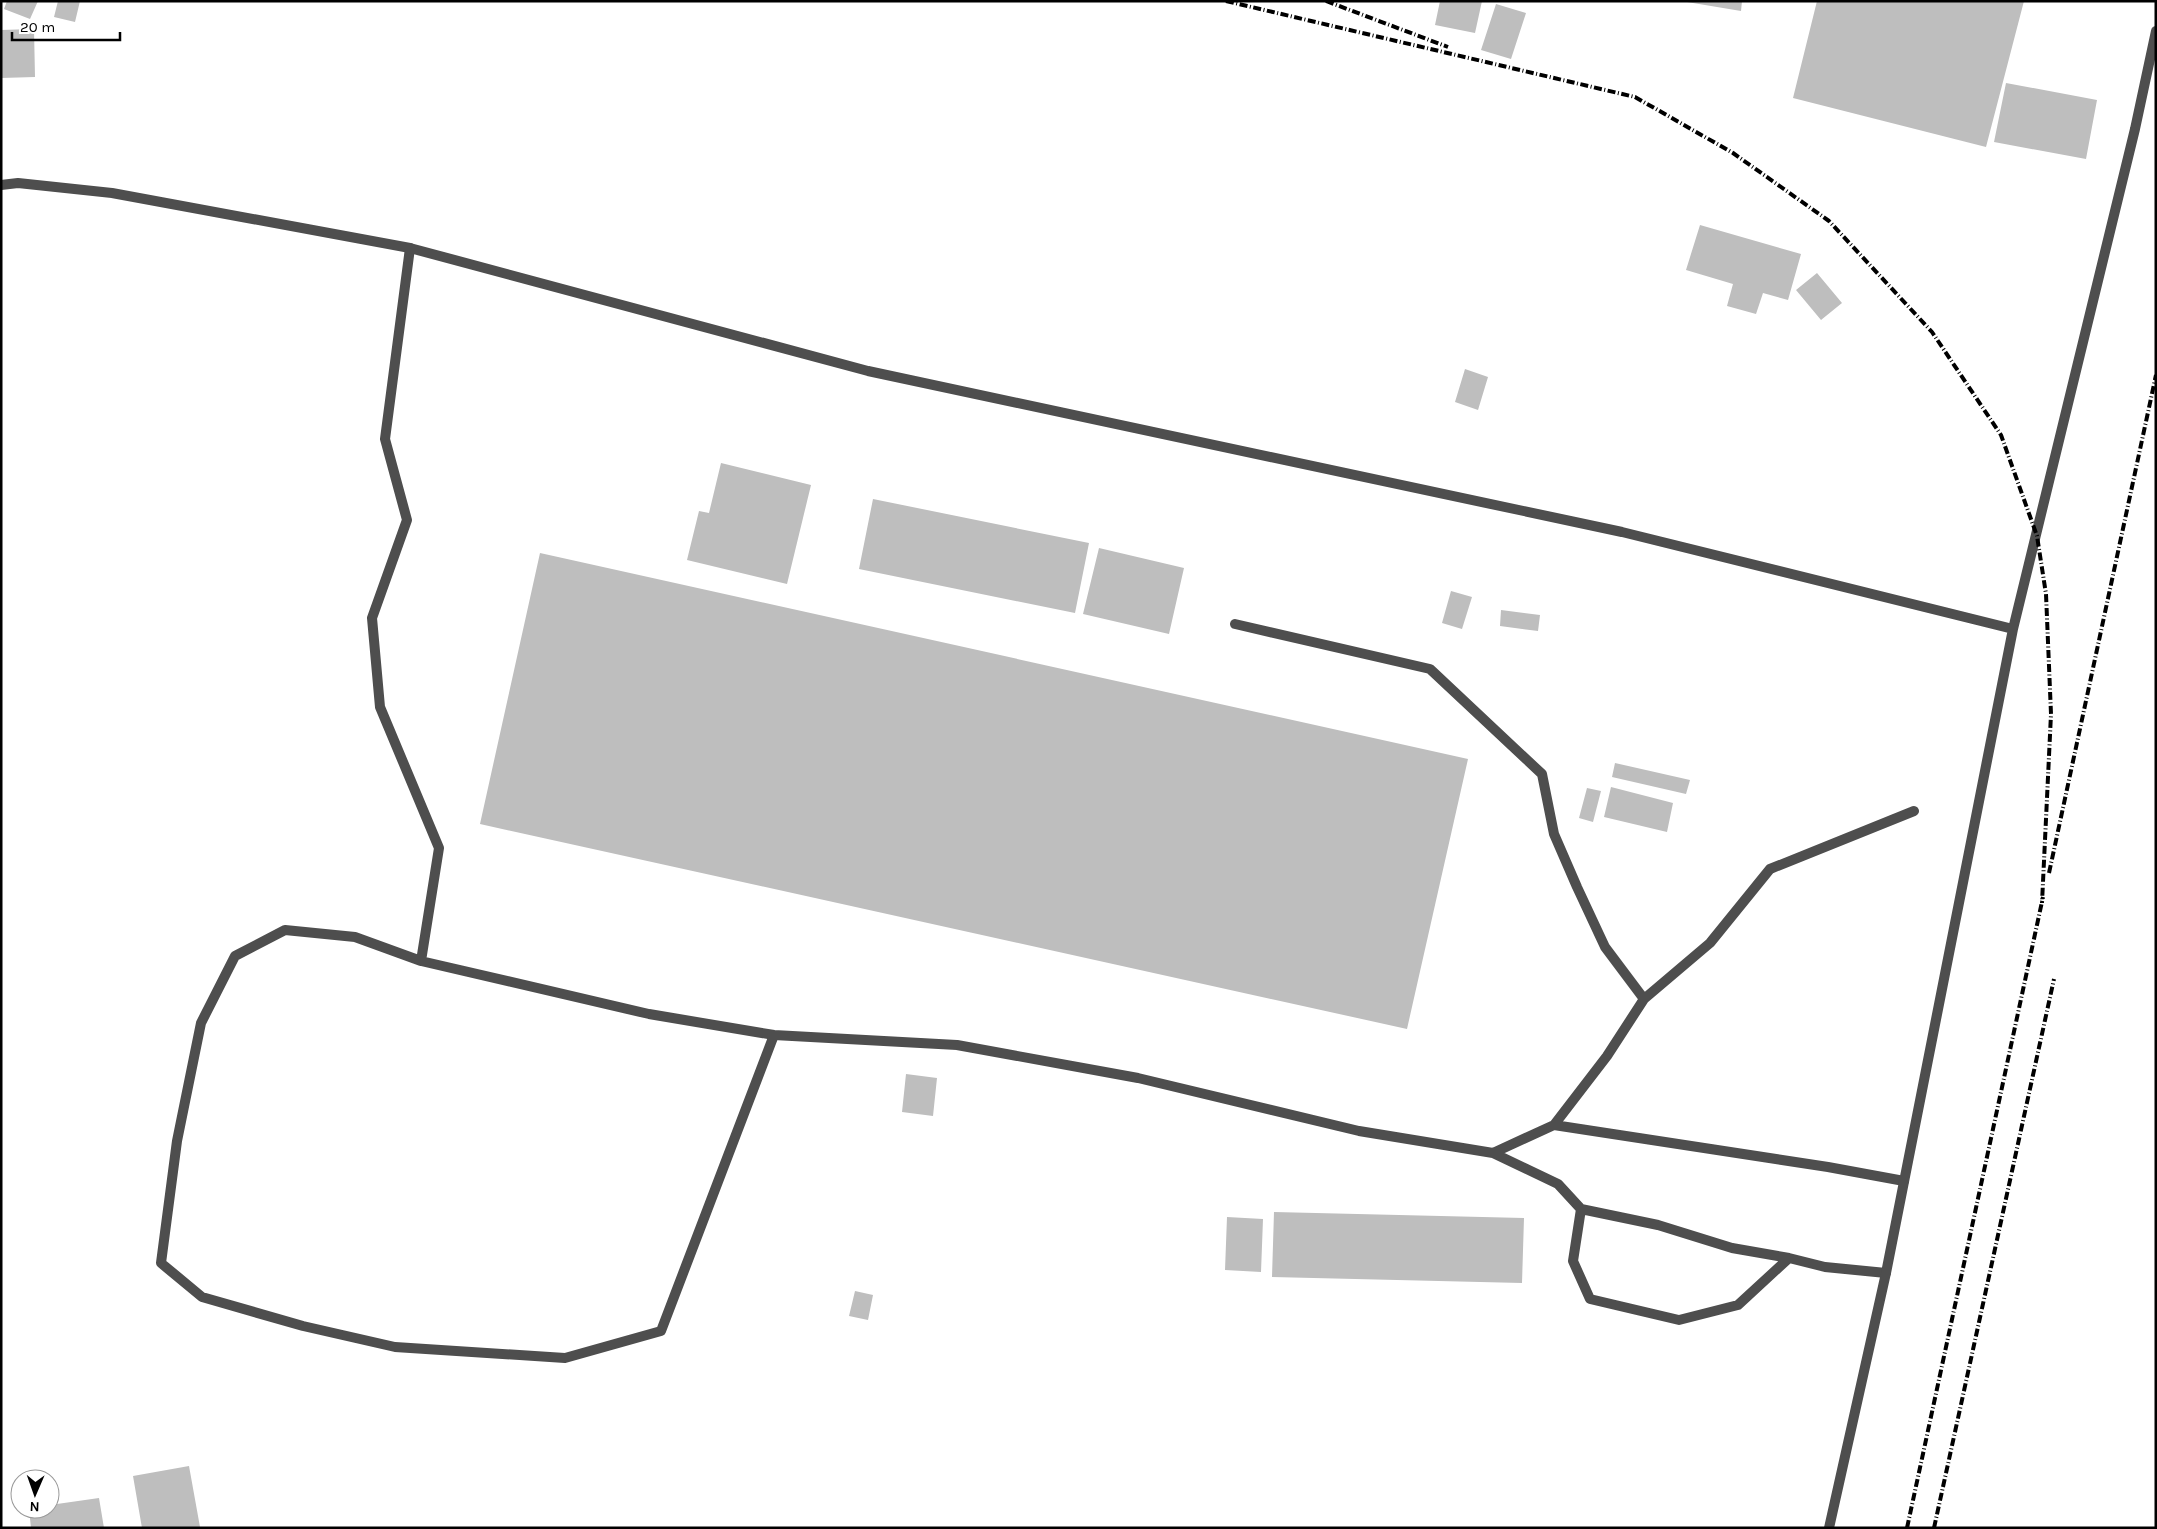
<svg xmlns="http://www.w3.org/2000/svg" width="2157" height="1529" viewBox="0 0 2157 1529" font-family="Karla,sans-serif">
<style>
.building{fill:#bebebe}
.lines{fill:none;stroke-linecap:round;stroke-linejoin:round}
.service{stroke:#4e4e4e;stroke-width:10}
.minor{stroke:#4e4e4e;stroke-width:10}
.rail{stroke:#000;stroke-width:4;stroke-dasharray:8 2.5 1 2.5;stroke-linecap:butt}
</style>
<rect width="100%" height="100%" fill="#fff"/>
<!-- building -->
<path class="building" d="M7 1H38L30 19 4 9Z
M58 1H80L75 22 54 17Z
M1440 1H1482L1475 33 1435 25Z
M1681 1H1742L1741 11Z
M1817 1H2024L1986 147 1793 98Z
M1496 4 1526 13 1511 59 1481 50Z
M34 29 35 77 1 78V30Z
M2006 83 2097 100 2086 159 1994 142Z
M1700 225 1801 254 1788 300 1763 293 1756 314 1727 306 1733 284 1686 270Z
M1817 273 1842 303 1821 320 1796 290Z
M1465 369 1488 377 1478 410 1455 402Z
M721 463 811 485 787 584 687 560 699 511 709 513Z
M873 499 1089 543 1075 613 859 569Z
M1099 548 1184 568 1169 634 1083 614Z
M540 553 1468 759 1407 1029 480 824Z
M1451 591 1472 597 1462 629 1442 623Z
M1501 610 1540 615 1538 631 1500 626Z
M1615 763 1690 780 1686 794 1612 777Z
M1611 787 1673 803 1667 832 1604 817Z
M1587 788 1601 791 1593 822 1579 818Z
M906 1074 937 1078 933 1116 902 1112Z
M1274 1212 1524 1218 1522 1283 1272 1277Z
M1227 1217 1263 1219 1261 1272 1225 1270Z
M855 1291 873 1295 868 1320 849 1316Z
M189 1466 200 1527 142 1528 133 1476Z
M99 1498 104 1528H31L29 1509H50V1505Z"/>
<g class="lines">
<!-- service -->
<path class="service" d="M410 248 385 439 407 520 372 618 380 707 439 848 421 961
M1235 624 1430 669 1542 774 1554 834 1577 887 1605 947 1644 999
M774 1035 661 1331 565 1358 395 1347 303 1326 202 1297 161 1263 177 1141 201 1023 235 956 285 930 355 937 421 961 649 1014 774 1035 957 1045 1138 1078 1359 1131 1493 1153 1558 1184 1581 1209 1658 1225 1732 1248 1789 1258 1825 1267 1886 1273
M1554 1125 1828 1167 1904 1181
M1493 1153 1554 1125 1607 1056 1644 999 1710 943 1770 869 1914 811
M1581 1209 1573 1261 1590 1299 1679 1320 1738 1305 1789 1258"/>
<!-- minor -->
<path class="minor" d="M1 185 18 183 112 193 410 248 868 371 1622 532 2013 629
M1829 1528 1886 1273 2013 629 2135 129 2156 31"/>
<!-- rail -->
<path class="rail" d="M1226 1 1635 97 1733 153 1829 221 1932 332 2001 435 2037 536 2046 594 2051 714 2042 903
M1326 1 1448 47
M2049 873 2156 375
M1907 1528 2043 897
M1934 1528 2054 979"/>
</g>
<!-- border -->
<rect width="2157" height="1529" fill="none" stroke="#000000" stroke-width="5"/>
<!-- north arrow -->
<g transform="translate(35 1494) rotate(182)"><circle r="24" fill="#ffffff" stroke="#999999"/>
<path d="M0-4L9 19L0 12L-9 19Z" fill="#000000"/>
<text y="-8" font-size="14" font-weight="bold" text-anchor="middle" fill="#000000">N</text>
</g>
<!-- scale -->
<path d="M12 32v8h108v-8" fill="none" stroke="#000000" stroke-width="2.5"/>
<text x="20" y="32" font-size="15" fill="#000000" stroke="#ffffff" stroke-width="4" paint-order="stroke">20 m</text>
</svg>
